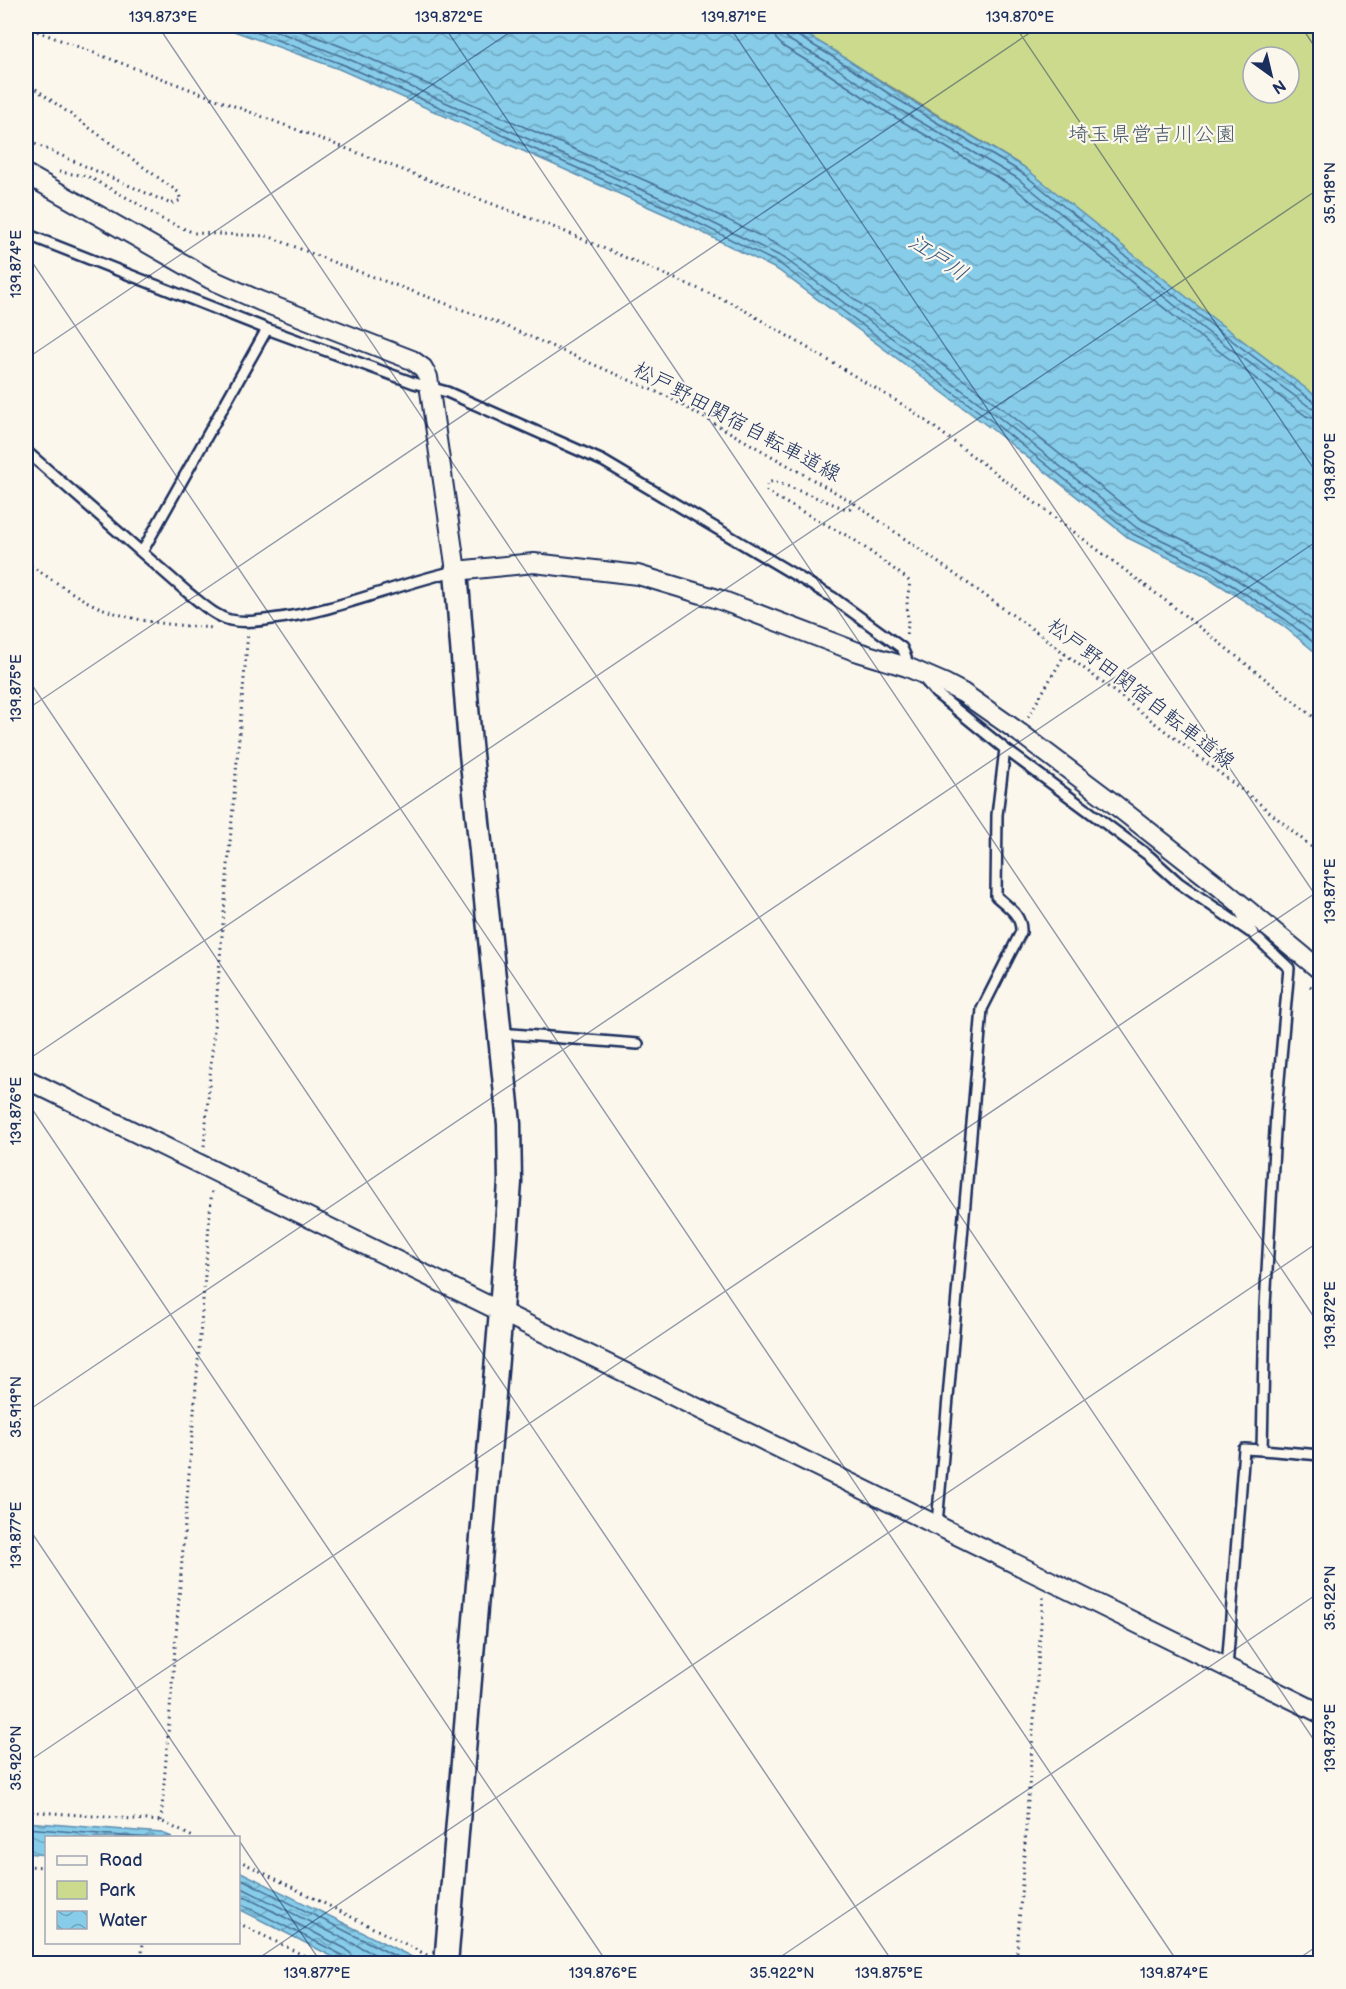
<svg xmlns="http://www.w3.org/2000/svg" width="1346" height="1989" viewBox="0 0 1346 1989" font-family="'Balsamiq Sans','Klee One',sans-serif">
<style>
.park{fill:#ccda8d;stroke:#748476;stroke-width:1.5;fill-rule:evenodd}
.water{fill:url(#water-waves);stroke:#5c8db1;stroke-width:1.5}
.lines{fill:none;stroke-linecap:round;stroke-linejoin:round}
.shore{stroke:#466e95;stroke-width:1.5}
.service-casing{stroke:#1b2f5e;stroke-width:14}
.minor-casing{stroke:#1b2f5e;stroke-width:22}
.tertiary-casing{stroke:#1b2f5e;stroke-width:27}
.path{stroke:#1b2f5e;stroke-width:3;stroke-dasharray:1.5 4.5;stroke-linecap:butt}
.service{stroke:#fbf7ec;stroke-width:9}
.minor{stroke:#fbf7ec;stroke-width:18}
.tertiary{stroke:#fbf7ec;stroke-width:22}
.ticks{fill:none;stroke:#1b2f5e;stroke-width:1.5;stroke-opacity:0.45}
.labels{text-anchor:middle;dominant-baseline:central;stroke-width:4.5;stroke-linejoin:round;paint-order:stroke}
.park-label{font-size:21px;fill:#475a6a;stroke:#fbf7ec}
.street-label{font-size:21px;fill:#1b2f5e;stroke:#fbf7ec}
.water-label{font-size:22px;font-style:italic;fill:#365680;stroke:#fbf7ec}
.neatline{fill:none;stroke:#1b2f5e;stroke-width:2}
.ticks-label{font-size:15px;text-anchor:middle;fill:#1b2f5e}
</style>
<defs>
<pattern id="water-waves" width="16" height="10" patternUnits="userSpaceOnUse" patternTransform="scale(1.5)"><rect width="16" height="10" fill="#87cce8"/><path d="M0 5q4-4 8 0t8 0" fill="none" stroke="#6ea6bf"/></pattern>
</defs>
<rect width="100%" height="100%" fill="#fbf7ec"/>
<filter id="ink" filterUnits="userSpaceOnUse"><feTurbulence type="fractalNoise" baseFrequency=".0167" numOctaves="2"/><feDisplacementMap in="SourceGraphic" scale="12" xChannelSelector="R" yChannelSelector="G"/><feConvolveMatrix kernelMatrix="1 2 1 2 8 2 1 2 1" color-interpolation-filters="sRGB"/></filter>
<g filter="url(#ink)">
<!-- park -->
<path class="park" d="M790 26H1320V423L1024 167ZM1253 57H1289V93H1253Z"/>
<!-- water -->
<path class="water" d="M220 26H792L836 52 900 94 1024 167 1214 319 1320 399V656L1282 625 1204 575 1130 539 993 430 778 270 669 216 339 69Z
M26 1822 162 1833 172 1837 46 1838V1855L26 1853Z
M238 1871H239L424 1963H345L239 1909Z"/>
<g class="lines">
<!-- shore -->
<path class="shore" d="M239 26 342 64 672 210 780 264 997 425 1133 534 1208 570 1286 620 1320 648
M263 26 344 57 674 204 784 258 1001 419 1137 528 1212 564 1290 614 1320 639
M288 26 348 49 678 195 788 250 1007 412 1142 520 1217 556 1295 606 1320 627
M773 26 776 39 784 47 824 71 888 113 1012 186 1200 337 1306 416 1320 420
M782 26 783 33 789 40 829 63 893 106 1017 178 1205 330 1311 408 1320 411
M790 26 793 33 833 57 897 99 1021 172 1210 324 1314 402 1320 403
M26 1828 148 1838
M238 1877 411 1964
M238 1886 394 1964
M238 1897 247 1898 346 1949 352 1955 354 1964
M238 1904 243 1905 342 1955 346 1964"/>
<!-- service casing -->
<g class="service-casing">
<path id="service" d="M26 234 267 329 414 383 447 392 603 461 832 597 902 648 906 657 907 667
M26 451 187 592C200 602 214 616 230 620 244 623 258 621 272 619 335 612 393 585 455 571
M142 552 267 329
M923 678 936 693 1005 749 1149 856 1179 883 1250 932
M1239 910 1254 935 1289 968 1276 1113 1265 1306 1262 1450 1320 1455
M500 1035 512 1034 638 1044
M937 1524 982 1009 1021 932C1022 915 1008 907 996 896L997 815 1005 749
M1227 1668 1244 1449 1262 1450"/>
</g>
<!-- minor casing -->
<g class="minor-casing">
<path id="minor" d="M26 174 210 279 260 301 412 360 423 368 428 377 456 571 534 563 638 575 718 599 855 651 907 667 944 683 963 693 1020 733 1109 800 1221 888 1320 970
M26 1079 1320 1713"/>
</g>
<!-- tertiary casing -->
<g class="tertiary-casing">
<path id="tertiary" d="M446 1964 501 1311 510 1182 509 1124 470 744 456 571"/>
</g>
<!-- path -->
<path class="path" d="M1307 26 1320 35
M26 27 561 230 734 304 910 409 1170 604 1320 722
M26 82 178 192 181 200 171 204 26 140
M59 172 87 176 133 201 162 219 194 233 268 236 338 264 496 322 666 396 854 503 1038 633 1260 804 1320 854
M854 503 850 508 846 509 774 481 767 483V491L777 498 853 539 906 578 910 582 907 601 908 626 906 635
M26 563C48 576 78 599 101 608 138 623 175 625 214 628
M1028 717 1065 654
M1310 986 1320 994
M204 1146 248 632
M26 1811 161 1821 195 1838
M161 1821 212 1188
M238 1860 427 1955
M26 1866 46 1867
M238 1923 321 1964
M141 1964 143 1942
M1016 1964 1043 1597"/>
<!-- service -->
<use href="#service" class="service"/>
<!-- minor -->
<use href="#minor" class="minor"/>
<!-- tertiary -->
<use href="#tertiary" class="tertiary"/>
</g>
</g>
<!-- ticks -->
<path class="ticks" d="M158 26 1320 1749M444 26 1320 1326M729 26 1320 902M1015 26 1320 478M1301 26 1320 55M26 253 1179 1964M26 359 519 26M26 676 894 1964M26 710 1040 26M26 1061 1320 188M26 1100 608 1964M26 1412 1320 539M26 1524 237 1838M26 1763 1320 890M238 1839 322 1964M26 1947 36 1964M250 1964 1320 1241M770 1964 1320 1592M1291 1964 1320 1944"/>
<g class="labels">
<!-- park labels -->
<g class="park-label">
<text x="1152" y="134">埼玉県営吉川公園</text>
</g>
<!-- street labels -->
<g class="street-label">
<text transform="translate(737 422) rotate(28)">松戸野田関宿自転車道線</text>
<text transform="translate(1141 694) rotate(38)">松戸野田関宿自転車道線</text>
</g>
<!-- water labels -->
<g class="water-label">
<text transform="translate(938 258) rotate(34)">江戸川</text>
</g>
</g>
<!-- margin -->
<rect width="1346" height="1989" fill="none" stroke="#fbf7ec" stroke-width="66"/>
<!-- legend -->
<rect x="45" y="1836" width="195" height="108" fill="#fbf7ec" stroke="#a1a7b3" stroke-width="1.5"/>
<rect x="57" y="1856" width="30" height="9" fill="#fbf7ec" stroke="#a1a7b3" stroke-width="1.5"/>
<text x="99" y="1866" font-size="18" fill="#1b2f5e">Road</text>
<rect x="57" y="1881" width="30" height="18" fill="#ccda8d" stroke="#a1a7b3" stroke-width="1.5"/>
<text x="99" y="1896" font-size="18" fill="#1b2f5e">Park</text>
<rect x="57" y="1911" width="30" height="18" fill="url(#water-waves)" stroke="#a1a7b3" stroke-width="1.5"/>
<text x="99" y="1926" font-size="18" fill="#1b2f5e">Water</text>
<!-- north arrow -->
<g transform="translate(1271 75) rotate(146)"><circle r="28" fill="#fbf7ec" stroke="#a1a7b3" stroke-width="1.5"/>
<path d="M0-4.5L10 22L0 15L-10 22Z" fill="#1b2f5e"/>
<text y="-9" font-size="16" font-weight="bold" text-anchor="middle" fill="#1b2f5e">N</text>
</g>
<rect x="33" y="33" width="1280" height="1923" class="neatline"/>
<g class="ticks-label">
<text x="163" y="22">139.873°E</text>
<text x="449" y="22">139.872°E</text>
<text x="734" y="22">139.871°E</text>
<text x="1020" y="22">139.870°E</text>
<text transform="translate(1330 193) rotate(-90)" y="5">35.918°N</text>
<text transform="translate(16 264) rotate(-90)" y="5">139.874°E</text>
<text transform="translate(1330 467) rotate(-90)" y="5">139.870°E</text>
<text transform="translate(16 688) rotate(-90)" y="5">139.875°E</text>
<text transform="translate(1330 891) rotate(-90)" y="5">139.871°E</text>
<text transform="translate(16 1111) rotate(-90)" y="5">139.876°E</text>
<text transform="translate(1330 1315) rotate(-90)" y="5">139.872°E</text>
<text transform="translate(16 1407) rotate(-90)" y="5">35.919°N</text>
<text transform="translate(16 1535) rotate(-90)" y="5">139.877°E</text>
<text transform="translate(1330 1598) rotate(-90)" y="5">35.922°N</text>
<text transform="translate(1330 1738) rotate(-90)" y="5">139.873°E</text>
<text transform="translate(16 1758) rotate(-90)" y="5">35.920°N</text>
<text x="317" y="1978">139.877°E</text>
<text x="603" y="1978">139.876°E</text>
<text x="782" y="1978">35.922°N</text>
<text x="889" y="1978">139.875°E</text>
<text x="1174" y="1978">139.874°E</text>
</g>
</svg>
